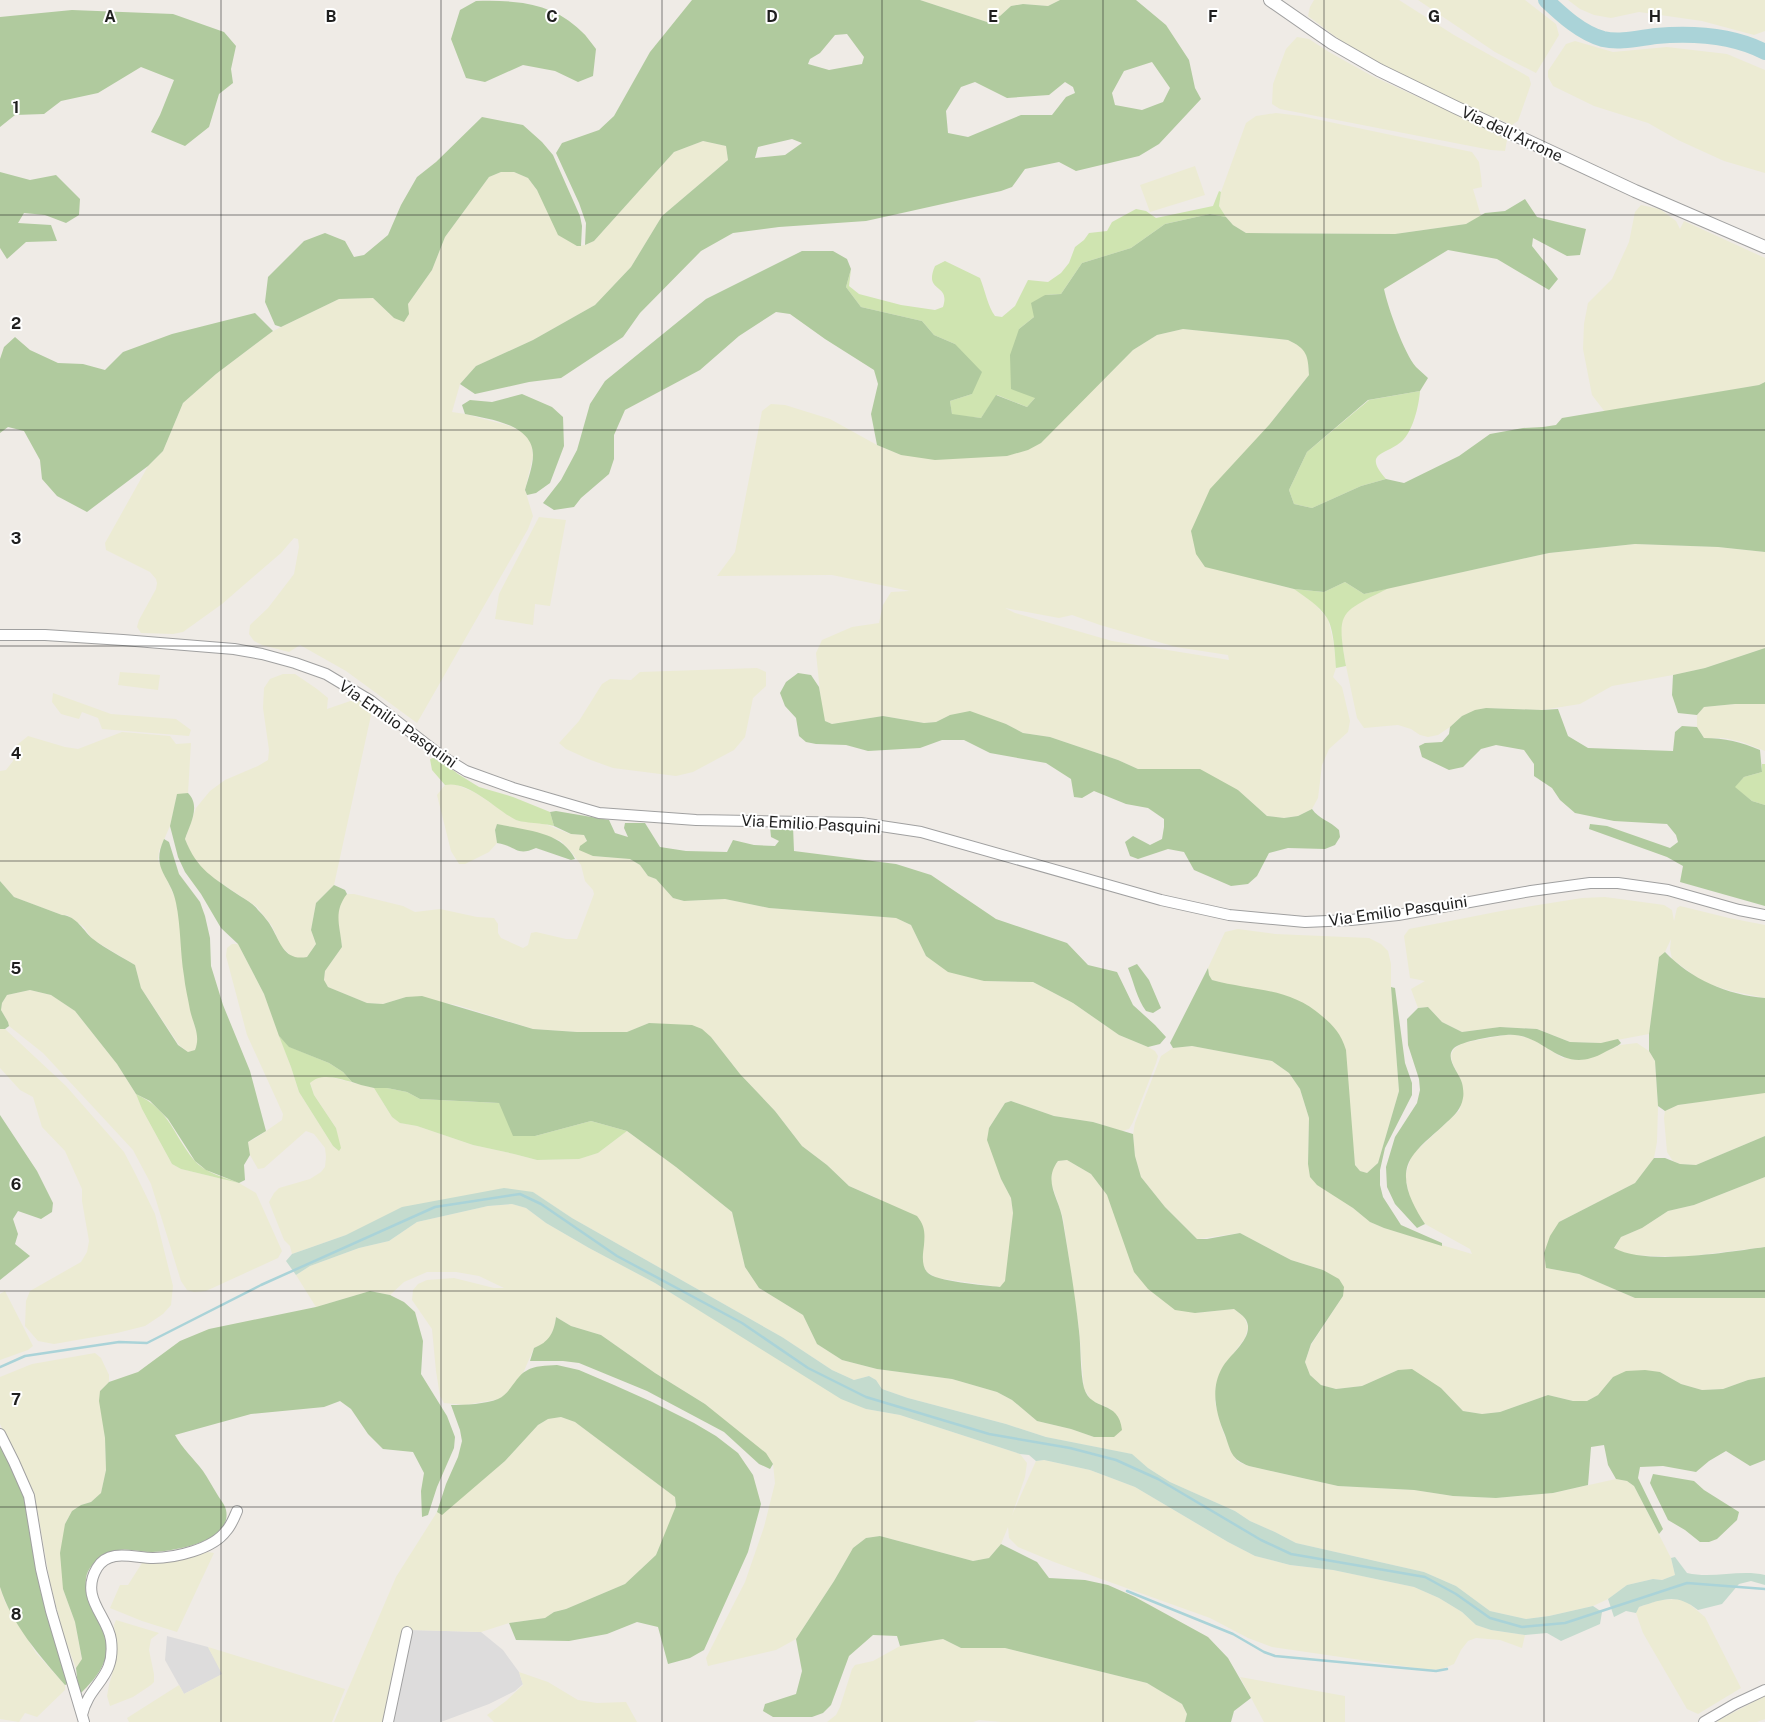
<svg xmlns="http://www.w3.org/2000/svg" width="1765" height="1722" viewBox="0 0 1765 1722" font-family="'Public Sans',sans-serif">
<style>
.residential{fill:#dddcdc}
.farmland{fill:#ecebd3;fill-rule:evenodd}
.grass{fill:#cfe4b0}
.forest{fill:#b0ca9e;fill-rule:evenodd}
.wetland{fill:#c4dbce}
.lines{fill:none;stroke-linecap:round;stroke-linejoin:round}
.stream{stroke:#aad3d8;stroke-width:2.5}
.river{stroke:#aad3d8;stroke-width:16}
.minor-casing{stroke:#a0a0a0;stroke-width:12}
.tertiary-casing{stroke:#a0a0a0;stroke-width:14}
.minor{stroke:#fff;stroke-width:10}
.tertiary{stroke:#fff;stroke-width:12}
.grid{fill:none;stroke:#1f1f1f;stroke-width:1;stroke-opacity:0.55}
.labels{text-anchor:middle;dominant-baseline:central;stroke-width:4;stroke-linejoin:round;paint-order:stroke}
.street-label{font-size:16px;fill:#1f1f1f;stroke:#fff}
.grid-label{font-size:16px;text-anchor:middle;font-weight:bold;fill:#1f1f1f;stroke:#fff;stroke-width:4;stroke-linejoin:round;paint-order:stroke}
</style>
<rect width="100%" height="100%" fill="#efebe6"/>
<!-- residential -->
<path class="residential" d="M411 1630 481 1632 503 1650 519 1672 523 1684 515 1691 489 1704 441 1722H393Z
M167 1636 208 1647 223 1674 184 1694 165 1660Z"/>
<!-- farmland -->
<path class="farmland" d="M920 0H1060L1048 6 1023 4 1011 6 1000 16 987 22Z
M1314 0H1399L1454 35 1529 77 1531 84 1518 121 1512 125 1414 83 1356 52 1308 16 1310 7Z
M1418 0H1525L1556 24 1559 35 1536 73 1495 52Z
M1568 0H1765V31L1754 35 1702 21 1639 12 1611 18 1594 15 1580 9Z
M1297 37 1309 39 1329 52 1372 76 1503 136 1507 140 1505 151 1491 150 1280 109 1272 104 1273 84 1286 49Z
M1575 41 1613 52 1667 47 1727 54 1765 70V173L1724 161 1678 140 1648 123 1594 106 1553 86 1548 77V71L1566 44Z
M1276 113 1301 116 1472 152 1479 162 1481 176 1482 187 1473 189 1481 216 1466 224 1395 234 1246 233 1233 225 1226 217 1219 206 1221 192 1246 123 1256 116Z
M703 141 726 146 728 160 662 216 631 267 595 305 533 340 476 366 460 384 452 412 465 414 510 426 526 434 531 441 533 456 525 490 533 516 528 529 417 723 346 671 300 645 289 652 262 645 254 641 249 634 250 625 268 608 294 574 299 547 298 539 294 538 281 553 222 604 183 632 173 634 141 633 137 627 139 620 156 589 157 583 156 579 150 572 106 550 105 543 148 466 163 451 183 403 216 374 273 331 339 299 373 298 394 318 408 314V304L432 270 445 237 489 177 501 172H514L528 178 577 246 585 245 594 241 674 152Z
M1195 166 1205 195 1150 212 1140 185Z
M1641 205 1660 209 1676 221 1680 229 1684 221 1765 258V382L1759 385 1605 412 1592 395 1583 349 1584 324 1588 303 1612 279 1629 242 1635 212Z
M1183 329 1288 340 1300 346 1308 356 1309 375 1269 425V583L1294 589 1314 603 1328 619 1334 645 1336 668 1333 677 1342 687 1350 721 1348 732 1329 749 1322 765 1318 798 1312 809 1298 816 1284 818 1267 816 1238 790 1171 769H1138L1118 760 1050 737 1023 733 1006 724 950 715 936 722 924 723 883 716 832 724 825 721 822 711 816 653 822 640 852 627 879 623 883 605 891 592 910 591 832 575 717 576 735 552 762 411 771 404 785 405 830 419 877 445 901 455 1103 380 1133 350 1157 335ZM1005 608 1059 618 1072 615 1100 625 1176 647 1228 655 1229 660 1112 641 1015 613Z
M539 517 566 520 550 606 535 604 533 625 495 619 499 594Z
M1635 544 1718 547 1765 552V648L1705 668 1673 675 1612 686 1580 704 1542 710 1486 708 1462 716 1450 727 1438 735 1428 737 1420 735 1411 729 1398 725 1364 728 1357 718 1346 666 1341 637V624L1345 613 1359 603 1389 588 1549 553Z
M757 668 766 672V686L753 698 745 737 734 750 693 772 676 776 613 768 588 759 566 749 559 743 579 721 602 684 610 679 631 680 640 672Z
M120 672 160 675 158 690 118 685Z
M283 674H295L317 689 328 698 327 709 359 698 373 706 334 885 316 903 311 930 316 944 307 957 298 959 292 957 281 946 272 926 257 907 203 871 191 854 185 839 196 808 210 791 225 780 258 766 268 760 269 750 263 708 264 688 270 679Z
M53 693 111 714 176 719 191 730 189 736 102 729 98 718 82 712 79 719 61 714 52 702Z
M1735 704H1765V751L1742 742 1724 738H1704L1697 727V715L1704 707Z
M122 732 170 736 176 744 191 743 188 793 177 795 170 826 159 851 158 860 176 900 180 926 184 975 191 1012 199 1041 195 1050 188 1052 179 1045 141 988 135 965 92 939 84 927 67 915H62L14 897 0 881V771L6 770 13 761 17 745 28 736 65 747 78 749Z
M452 783 474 792 518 821 543 823 570 834 584 835 593 856 630 859 640 865 648 876 656 879 673 898 684 901 725 899 769 908 896 918 911 925 926 956 984 981 1033 982 1073 1003 1119 1035 1148 1047 1155 1051 1158 1056 1156 1063 1133 1122 1129 1129 1122 1131 1093 1122 1054 1116 1011 1101 1005 1103 989 1128 1001 1179 1011 1198 1013 1213 1006 1281 1000 1287 937 1278 927 1272 923 1265V1256L875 1197 849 1186 827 1165 802 1146 775 1111 740 1074 711 1037 649 1023 628 1032H577L533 1029 457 1005 406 997 383 1004 367 1003 328 987 324 981 325 971 342 947 337 914 340 902 347 894H354L403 906 415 912 440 909 477 917 494 918 498 924V933L501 938 523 948 528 945 531 933 536 932 566 939H577L594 894 593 890 585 881 581 865 573 854 561 841 542 834 497 824 495 830 497 843 489 852 465 864H459L451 851 437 795 445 785Z
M1605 897 1664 905 1672 910 1674 921 1677 908 1680 906 1729 918 1765 925V998L1731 991 1703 982 1672 959 1670 949 1671 939 1665 952 1659 958 1649 1034 1601 1043 1570 1042 1537 1029 1500 1027 1462 1032 1442 1022 1428 1007 1418 1008 1411 989 1425 981 1410 978 1404 936 1409 929 1501 911 1582 898Z
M1238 929 1275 934 1369 938 1381 944 1388 951 1391 964V987L1399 1091 1378 1163 1367 1173 1360 1171 1355 1165 1351 1126 1223 983 1212 980 1209 975 1208 968 1225 932Z
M232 944H238L264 994 291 1067 299 1092 333 1146 339 1151 336 1128 314 1095 310 1082 314 1078 326 1076 374 1088 392 1117 401 1123 417 1126 473 1145 514 1154 537 1160 578 1159 598 1153 627 1131 676 1167 732 1212 745 1267 759 1288 803 1315 817 1344 842 1360 877 1369 952 1379 997 1392 1012 1400 1037 1421 1071 1429 1094 1437 1111 1409 1092 1401 1084 1389 1079 1329 1063 1218 1051 1182 1052 1169 1058 1161 1067 1160 1091 1174 1107 1195 1121 1231 1195 1313 1234 1309 1244 1317 1248 1327 1245 1338 1222 1369 1215 1402 1222 1429 1232 1453 1238 1462 1249 1466 1338 1486 1414 1490 1453 1496 1496 1498 1553 1493 1616 1479 1627 1481 1634 1486 1671 1558 1675 1575 1662 1580 1653 1579 1627 1585 1608 1599 1593 1606 1549 1616 1526 1619 1490 1611 1456 1586 1424 1572 1296 1543 1275 1532 1250 1521 1235 1511 1170 1482 1148 1468 1131 1454 1046 1437 1006 1424 908 1398 882 1389 876 1380 869 1376 854 1380 832 1370 782 1337 572 1218 533 1192 346 1235 292 1254 290 1246 284 1240 269 1202 274 1193 279 1188 310 1179 321 1172 325 1167 326 1157 325 1148 314 1134 306 1131 264 1168 258 1169 250 1155 248 1142 256 1138 282 1120 283 1114 247 1035 226 956 227 948Z
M30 990 51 995 75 1011 117 1064 136 1094 142 1109 172 1164 181 1169 239 1183 256 1193 282 1251 278 1258 206 1291 194 1292 187 1290 181 1281 151 1184 133 1150 43 1053 9 1026 8 1022 1 1010 2 1003 7 995Z
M0 1029H5L66 1086 124 1152 136 1175 155 1214 173 1286 171 1305 163 1314 145 1326 117 1333 54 1344 38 1341 25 1326 26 1301 30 1291 81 1262 87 1252 89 1241 82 1201V1189L65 1151 42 1127 33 1097 20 1090 0 1068Z
M1505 1035H1517L1534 1040 1563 1058 1610 1050 1620 1045 1637 1043 1649 1051 1655 1061 1658 1106 1657 1142 1654 1158 1635 1183 1559 1222 1546 1268 1579 1274 1635 1298H1765V1377L1748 1380 1723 1389 1702 1390 1681 1384 1660 1372 1613 1377 1598 1395 1587 1401H1573L1548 1395 1500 1412 1482 1414 1463 1411 1441 1388 1398 1370 1362 1386 1336 1389 1321 1385 1310 1375 1305 1362 1311 1345 1343 1296 1323 1270 1291 1260 1240 1233 1197 1239 1165 1207 1141 1177 1135 1156 1133 1134 1135 1123 1161 1056 1173 1048 1192 1046 1272 1061 1289 1073 1300 1089 1309 1118 1308 1164 1353 1208 1370 1222 1384 1228 1472 1254 1470 1249 1425 1224 1411 1202 1405 1176 1412 1155 1460 1110 1462 1083 1452 1062 1451 1055 1454 1049 1462 1043Z
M1757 1093H1765V1136L1696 1165 1680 1164 1673 1161 1667 1152 1664 1118 1665 1111 1678 1105Z
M1765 1177V1247L1683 1257 1627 1255 1614 1249 1621 1237 1642 1228 1668 1211 1694 1205Z
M512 1204 526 1208 546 1223 589 1248 655 1283 761 1348 866 1409 900 1415 1020 1454 1027 1463 1025 1477 1012 1515 1036 1461 1044 1460 1090 1470 1135 1487 1228 1542 1255 1556 1290 1565 1333 1570 1414 1587 1439 1598 1462 1612 1476 1625 1491 1630 1525 1635 1522 1648 1500 1640 1476 1638 1468 1641 1461 1650 1454 1664 1442 1669 1430 1670 1272 1647 1248 1638 1210 1618 1054 1562 1018 1547 1009 1538 1008 1527 1001 1544 989 1558 973 1561 880 1536 866 1538 853 1548 834 1581 796 1639 776 1650 708 1666 706 1658 745 1582 764 1527 775 1483 773 1464 705 1404 655 1373 601 1335 571 1326 556 1317 554 1328 549 1339 544 1344 534 1348 524 1371 515 1385 500 1399 465 1405 444 1403 440 1396 436 1371 432 1329 412 1300 413 1290 418 1284 427 1280 454 1278 494 1288H504L479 1276 456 1272H427L404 1282 390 1295 370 1291 316 1307 296 1275 310 1266 359 1248 389 1241 417 1222 488 1206Z
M5 1291 33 1346 28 1350 0 1360V1294Z
M95 1353 101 1358 109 1375V1382L100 1391 105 1438 106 1470 101 1493 91 1502 81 1505 72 1511 65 1524 63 1589 75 1622 82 1660 76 1668 64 1637 50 1582 34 1492 0 1424V1377L32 1364Z
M561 1417 575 1422 675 1497 676 1505 672 1519 656 1555 625 1584 566 1609 554 1612 545 1618 509 1623 481 1632 411 1630 383 1722H334L396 1577 437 1512 442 1514 505 1461 538 1425 548 1419Z
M208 1552 214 1553 177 1632 142 1621 110 1608 120 1585H128L142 1563 170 1561Z
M0 1587 5 1602 36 1653 65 1685V1690L37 1717 25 1713 19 1722 0 1719Z
M1680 1599 1687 1602 1705 1617 1741 1688 1698 1714 1687 1709 1643 1633 1636 1613 1639 1607 1659 1600Z
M116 1620 159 1633 151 1639 149 1650 154 1674V1682L151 1685 133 1697 110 1706 107 1696 109 1685 112 1675 116 1648 114 1625Z
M943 1639 961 1648H1005L1147 1683 1182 1704 1187 1714 1185 1722H1002L979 1720 973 1722H827L836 1715 840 1707 852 1669 855 1665 873 1661 900 1646Z
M208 1647 345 1689 332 1722H129L127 1718 179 1685 184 1694 222 1674Z
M519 1672 548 1682 578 1700 597 1703 626 1702 637 1722H494L487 1715 506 1701 523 1685Z
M1240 1677 1345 1696V1722H1264Z
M1765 1696V1719L1757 1722H1717L1719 1720Z"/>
<!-- grass -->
<path class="grass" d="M1219 191 1221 192 1219 206 1226 217 1210 214 1165 224 1131 248 1082 263 1061 294 1045 295 1034 317 1019 329 1035 398 1027 407 997 395 981 418 952 415 950 401 972 394 955 344 934 335 922 321 861 307 846 287 851 269 849 286 859 294 901 305 935 310 943 307C951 282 923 294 935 266L945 261 980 278C985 290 988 307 995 316L1002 317 1015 306 1028 280 1048 282 1061 273 1069 263 1075 247 1084 240 1089 233 1107 231 1112 222 1136 209 1146 211 1156 218 1213 206Z
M1420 391C1419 405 1413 432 1401 442 1386 455 1362 452 1386 479L1361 486 1312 508 1294 504 1289 490 1307 452 1369 400Z
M1345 582 1364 594 1389 588C1340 613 1336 610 1346 666L1336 668C1335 655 1334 629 1327 618 1319 605 1306 598 1294 589L1324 592Z
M436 757 458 774 479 787 513 797 550 812 554 826C544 823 523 823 516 820 496 810 469 780 445 785L432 770 430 759Z
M1762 764H1765V805L1752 801 1734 787 1744 777 1762 772Z
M279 1036 290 1047 329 1063 343 1072 352 1082C338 1079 322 1072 310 1083L314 1095 336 1128 341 1148 339 1151 333 1146 299 1092 291 1067Z
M374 1088H387L407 1092 420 1099 499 1103 535 1136 591 1121 627 1131 598 1153 579 1159 537 1160 514 1154 473 1145 417 1126 400 1123 392 1117Z
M136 1094C171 1111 172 1133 194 1160 205 1173 224 1177 239 1183L181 1169 172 1164 142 1109Z"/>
<!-- forest -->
<path class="forest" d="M692 0H920L987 22 1000 16 1011 6 1023 4 1048 6 1060 0H1136L1166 25 1189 60 1195 88 1201 99 1159 144 1139 156 1076 171 1059 162 1025 169 1012 187 1001 191 866 221 779 227 733 233 701 251 640 313 623 337 561 378 529 382 475 394 460 384 476 366 533 340 595 305 631 267 662 216 728 160 726 146 703 141 674 152 594 241 585 245 586 223 579 203 556 153 562 143 599 130 614 116 650 52ZM847 34 864 57 862 64 829 70 808 64 810 59 820 53 835 35ZM1152 62 1170 88 1163 102 1142 110 1115 105 1112 93 1124 71ZM975 82 1007 98 1049 95 1065 82 1073 87 1075 93 1066 97 1052 115H1021L968 137 948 133 946 111 961 87ZM792 139 802 143 785 155 755 158 758 147Z
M476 1C515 0 552 2 581 31 587 36 591 43 596 49L593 76 578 82 555 71 523 65 485 82 466 78 451 39 460 10Z
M72 10 173 14 224 32 236 46 231 69 233 83 219 94 209 127 185 146 151 132 160 115 174 80 141 67 98 93 61 101 44 114 15 115 0 127V17Z
M482 117 523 125 542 142 553 155 580 216 582 226 581 246H577L558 235 537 190 528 178 514 172H501L489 177 445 237 432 270 408 304 409 314 404 322 394 318 373 298 339 299 281 327 275 325 265 302 268 277 304 241 325 233 345 241 354 257 364 255 388 235 401 205 417 177 436 162Z
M0 172 30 180 56 175 80 199 79 215 66 223 45 215 24 213 18 223 51 225 57 241 26 242 7 259 0 248Z
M1525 199 1537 217 1586 229 1580 255 1567 256 1533 238 1532 246 1558 279 1549 290 1497 259 1448 250 1384 289C1388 308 1404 353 1416 367 1420 371 1424 374 1428 378L1420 391 1368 400 1307 452 1289 490 1294 504 1312 508 1361 486 1386 479 1404 483 1459 456 1490 434 1523 428 1543 427 1556 425 1562 418 1759 385 1765 382V552L1718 547 1635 544 1549 553 1364 594 1345 582 1324 592 1294 589 1205 567 1196 554 1191 531 1210 489 1269 425 1309 375C1308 355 1307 349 1288 340L1183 329 1157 335 1133 350 1041 443 1028 450 1007 456 935 460 901 455 877 445 871 414 878 384 874 370 825 339 790 314 776 312 739 336 700 370 625 410 614 435V459L609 474 581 498 574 507 554 510 543 503 561 480 577 450 590 404 605 381 706 299 802 251H833L847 259 851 269 846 287 861 307 922 321 934 335 955 344 982 372 972 394 950 401 952 414 981 418 996 395 1027 407 1035 398 1011 389 1010 355 1019 329 1034 317 1031 303 1045 295 1061 294 1082 263 1131 248 1165 224 1210 214 1226 217 1233 225 1246 233 1395 234 1466 224 1485 213 1505 211Z
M255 313 273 331 216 374 183 403 163 451 148 466 87 512 57 496 42 479 40 460 24 431 8 427 0 433V359L4 347 15 337 30 350 58 363 83 364 105 370 123 352 172 334Z
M522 394 552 407 563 417 564 446 550 483 536 493 527 495 525 490C528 479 533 466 533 455 533 424 489 419 465 414L462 405 470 400 492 402Z
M1765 648V704H1735L1704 707 1697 715 1678 713 1672 695 1673 675 1705 668Z
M798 673 811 675 819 687 825 721 832 724 883 716 924 723 936 722 950 715 970 711 1006 724 1023 733 1050 737 1118 760 1138 769H1200L1238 790 1267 816 1284 818 1298 816 1312 809C1319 819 1330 821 1339 830L1340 837 1335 845 1325 849 1288 848 1269 853 1257 876 1248 884 1231 886 1194 870 1184 852 1168 849 1138 859 1130 856 1125 842 1133 836 1150 845 1162 839 1164 827V819L1148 808 1126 804 1094 791 1082 798 1074 797 1071 779 1046 763 990 753 964 740H942L920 748 868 751 846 745 816 744 806 742 799 736 796 718 785 706 780 693 786 682Z
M1486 708 1542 710 1558 709 1568 736 1588 748 1673 751 1675 732 1682 726 1697 727 1704 738C1725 738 1741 742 1760 750L1762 772 1744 777 1735 787 1752 801 1765 805V906L1680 882 1683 866 1667 857 1589 829 1590 824 1607 826 1670 848 1678 842 1676 835 1667 824 1614 821 1575 813 1560 800 1552 788 1534 776V764L1524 750 1496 745 1481 749 1463 767 1449 770 1422 757 1419 746 1425 743 1442 742 1449 734 1450 727 1462 716 1475 710Z
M188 793C201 806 190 824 185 839 197 870 214 878 240 896 246 900 254 904 258 910 263 915 269 922 272 928 281 944 285 961 307 957L316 944 311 930 316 903 334 885 345 890 347 894C333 912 340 925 342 947L325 971 324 980 328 987 367 1003 383 1004 406 997 422 996 533 1029 577 1032H627L649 1023 692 1025 702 1029 711 1037 740 1074 775 1111 802 1146 827 1165 849 1186 917 1216C925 1226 925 1233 924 1245 923 1253 921 1265 927 1272 935 1282 985 1285 1000 1287L1005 1281 1013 1213 1011 1198 1001 1179 987 1140 989 1128 1005 1103 1011 1101 1054 1116 1093 1122 1133 1134 1135 1156 1141 1177 1165 1207 1197 1239H1207L1240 1233 1291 1260 1323 1270 1339 1279 1344 1287 1343 1296 1311 1344 1305 1362 1310 1375 1321 1385 1336 1389 1362 1386 1398 1370 1412 1369 1441 1388 1463 1411 1482 1414 1500 1412 1548 1395 1573 1401H1587L1598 1395 1613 1377 1626 1371 1645 1370 1660 1372 1681 1384 1702 1390 1723 1389 1748 1380 1765 1377V1460L1750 1466 1726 1451 1709 1461 1696 1472 1663 1466 1640 1467 1638 1478 1663 1529 1659 1534 1634 1486 1627 1481 1616 1479 1608 1465 1604 1445 1591 1447 1588 1485 1553 1493 1496 1498 1453 1496 1414 1490 1338 1486 1249 1466C1231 1459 1231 1452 1225 1435 1216 1414 1210 1389 1222 1368 1229 1355 1249 1342 1248 1326 1247 1317 1240 1314 1234 1309L1195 1313 1175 1310 1148 1289 1134 1272 1107 1195 1091 1174 1067 1160 1058 1161C1042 1182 1060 1199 1063 1222 1069 1258 1075 1294 1079 1331 1081 1347 1080 1373 1084 1388 1091 1412 1119 1399 1122 1430L1114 1437H1094L1071 1429 1037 1421 1012 1400 997 1392 952 1379 877 1369 842 1360 817 1344 803 1315 759 1288 745 1267 732 1212 676 1167 627 1131 591 1121 535 1136H513L499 1103 420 1099 407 1092 387 1088H374L361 1085 352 1082 343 1072 329 1063 289 1047 279 1036 264 994 238 944 221 928 201 894 185 872 178 857 170 826 177 794Z
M556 811 609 820 615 833 628 837 624 828 625 823H645L660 847 686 851 727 852 733 840 754 845 775 846 779 841 771 837 770 827 793 826 794 851 896 864 931 875 996 919 1067 943 1088 965 1117 972 1133 1005 1155 1025 1166 1037 1160 1044 1148 1047 1119 1035 1073 1003 1033 982 984 981 948 972 926 956 911 925 896 918 769 908 725 899 684 901 673 898 656 879 648 876 640 865 630 859 593 856 579 850 580 846 587 841 584 835 571 834 554 826 550 812Z
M497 824C524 830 562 831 575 859L571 860 536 848C516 857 517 846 497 843L495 830Z
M164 839 169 842 179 874 200 902 205 916 210 938 211 966 223 1005 250 1071 266 1131 248 1142 250 1155 244 1165 245 1180 239 1183 206 1170 195 1161 168 1119 150 1101 136 1094 117 1064 75 1011 51 995 30 990 7 995 2 1003 1 1010 8 1022 9 1026 5 1029H0V881L14 897 62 915C77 916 83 931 93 939 106 949 122 957 135 965L141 988 178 1045 188 1052 195 1050C201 1035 193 1024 190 1010 188 998 185 987 184 976 180 952 181 927 176 903 171 876 150 870 164 839Z
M1665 952C1691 979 1727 995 1765 998V1093L1678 1105 1665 1111 1658 1106 1655 1061 1649 1051V1034L1659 957Z
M1137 964 1149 980 1161 1008 1153 1013 1146 1011C1137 999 1134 983 1128 968Z
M1208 968 1209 975 1212 980C1252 991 1289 987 1322 1016 1334 1026 1341 1034 1346 1050L1355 1165 1360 1171 1367 1173 1378 1163 1399 1091 1391 987 1395 988 1405 1063 1412 1083V1095L1385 1148 1380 1170V1185L1383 1197 1401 1225 1442 1243V1246L1384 1228 1370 1222 1353 1208 1317 1185 1310 1177 1308 1164 1309 1118 1300 1089 1289 1073 1272 1061 1192 1046 1173 1048 1170 1043Z
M1428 1007 1442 1022 1462 1032 1500 1027 1537 1029 1570 1042 1601 1043 1618 1039 1621 1043C1617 1047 1610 1049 1605 1052 1559 1078 1546 1031 1506 1035 1494 1036 1462 1041 1454 1048 1444 1058 1459 1072 1462 1083 1463 1087 1464 1094 1463 1098 1461 1109 1455 1115 1447 1122 1436 1133 1423 1142 1414 1154 1396 1176 1412 1204 1425 1224L1417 1228 1395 1204 1387 1187 1386 1167 1395 1137 1417 1103 1420 1090 1419 1079 1408 1045 1407 1019 1418 1008Z
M0 1115 37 1171 53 1203 52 1212 41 1219 18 1211 13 1219 18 1234 15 1244 30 1256 0 1280Z
M1765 1136V1177L1694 1205 1668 1211 1642 1228 1621 1237 1614 1248C1647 1266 1727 1252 1765 1247V1298H1635L1579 1274 1546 1268 1544 1253 1550 1236 1559 1222 1635 1183 1654 1158H1665L1680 1164 1696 1165Z
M370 1291 390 1295 404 1302 415 1312 423 1341 421 1374 447 1416 455 1437 454 1448 437 1487 428 1515 422 1517 421 1491 424 1473 413 1452 383 1449 368 1434 351 1409 340 1401 324 1407 251 1414 175 1435C182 1448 194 1459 203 1471 208 1478 212 1486 217 1494 220 1499 225 1505 226 1510 233 1542 174 1551 152 1552 141 1552 129 1548 118 1550 106 1553 97 1558 90 1568 72 1594 118 1632 104 1662 99 1675 89 1685 79 1695L76 1668 82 1659 75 1622 63 1589 60 1553 65 1524 72 1511 81 1505 91 1502 101 1493 106 1470 105 1438 99 1401 100 1391 109 1382 138 1372 180 1341 209 1329 316 1307Z
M556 1317 571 1326 601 1335 655 1373 705 1404 766 1453 773 1464 770 1469 759 1464 724 1432 647 1391 579 1363 563 1361H530L534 1348C549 1342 554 1333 556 1317Z
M557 1365 579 1370 614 1385 652 1402 694 1423 716 1436 738 1453 753 1475 761 1504 748 1552 704 1650 690 1658 668 1664 658 1627 637 1622 607 1634 569 1641 516 1640 509 1623 545 1618 554 1612 566 1609 625 1584 656 1555 676 1506 675 1497 575 1422 561 1417 548 1419 538 1425 505 1461 442 1515 437 1512 446 1484 458 1457 462 1441 460 1430 451 1405C465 1405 486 1404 498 1399 510 1394 516 1376 526 1371 535 1365 546 1366 557 1365Z
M0 1440 21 1483 70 1683 65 1685C40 1656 12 1625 0 1587Z
M1653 1474 1694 1481 1704 1490 1739 1512 1737 1520 1717 1539 1709 1542H1700L1685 1530 1668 1520 1650 1483Z
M880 1536 973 1561 989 1558 1001 1544 1037 1562 1049 1578 1085 1580 1108 1585 1135 1597 1208 1637 1228 1658 1251 1698 1234 1711 1231 1722H1185L1187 1714 1182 1704 1147 1683 1005 1648H961L943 1639 900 1646 897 1636 873 1635 849 1656 831 1705 823 1713 812 1717H773L763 1711 765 1704 796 1694 802 1671 796 1639 834 1581 853 1548 866 1538Z"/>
<!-- wetland -->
<path class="wetland" d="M504 1188 533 1192 572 1218 782 1337 832 1370 854 1380 869 1376 876 1380 882 1389 908 1398 1006 1424 1046 1437 1132 1454 1148 1468 1170 1482 1235 1511 1250 1521 1275 1532 1296 1543 1424 1572 1456 1586 1490 1611 1526 1619 1549 1616 1593 1606 1602 1612 1600 1624 1561 1641 1547 1633 1525 1635 1491 1630 1476 1625 1462 1612 1439 1598 1414 1587 1333 1570 1290 1565 1255 1556 1228 1542 1135 1487 1090 1470 1044 1460 1036 1461 1029 1455 1020 1454 900 1415 866 1409 841 1399 655 1283 589 1248 546 1223 526 1208 512 1204 488 1206 417 1222 389 1241 359 1248 310 1266 296 1275 286 1261 292 1254 346 1235 402 1207Z
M1675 1557 1687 1573C1713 1579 1740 1569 1765 1575V1585L1751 1581 1739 1584 1722 1604 1698 1610C1676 1593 1664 1599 1639 1607L1636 1613 1626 1611 1614 1617 1608 1599 1627 1585 1653 1579 1662 1580 1675 1575 1671 1558Z"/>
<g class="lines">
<!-- stream -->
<path class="stream" d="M0 1367 25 1356 119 1342 147 1343 261 1285 435 1207 520 1194 541 1204 617 1256 742 1323 808 1368 866 1397 989 1434 1070 1448 1116 1460 1158 1479 1261 1540 1291 1554 1425 1577 1456 1594 1490 1618 1522 1627 1565 1623 1687 1583 1765 1589
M1127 1591 1233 1634 1264 1652 1275 1656 1436 1671 1447 1669"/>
<!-- river -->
<path class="river" d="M1546 0C1562 15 1581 33 1603 39 1620 43 1639 38 1656 36 1692 33 1732 35 1765 52"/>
<!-- minor casing -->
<g class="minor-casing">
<path id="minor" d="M0 635H45L123 640 234 649 262 654 295 663 326 674 371 701 440 755 466 771 513 788 599 813 696 820 861 823 921 832 1161 900 1229 915 1305 922 1351 920 1398 915 1531 891 1590 883H1618L1668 890 1739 910 1765 915
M0 1434 14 1462 29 1496 41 1569 51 1611 84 1722
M82 1715C89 1683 116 1679 111 1640 108 1616 79 1598 97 1568 109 1548 134 1558 153 1558 175 1558 213 1549 226 1531 231 1526 234 1518 237 1511
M388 1722 407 1632
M1704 1722 1735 1704 1765 1690"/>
</g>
<!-- tertiary casing -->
<g class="tertiary-casing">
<path id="tertiary" d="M1270 0 1332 43 1379 70 1455 107 1635 191 1765 247"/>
</g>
<!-- minor -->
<use href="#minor" class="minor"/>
<!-- tertiary -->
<use href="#tertiary" class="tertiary"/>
</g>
<!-- grid -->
<path class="grid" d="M221 0V1722M441 0V1722M662 0V1722M882 0V1722M1103 0V1722M1324 0V1722M1544 0V1722M0 215H1765M0 430H1765M0 646H1765M0 861H1765M0 1076H1765M0 1291H1765M0 1507H1765"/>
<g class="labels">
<!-- street labels -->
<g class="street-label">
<text transform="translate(1512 134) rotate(25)">Via dell'Arrone</text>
<text transform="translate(398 724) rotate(35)">Via Emilio Pasquini</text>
<text transform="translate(811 824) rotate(3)">Via Emilio Pasquini</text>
<text transform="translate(1398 911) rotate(-8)">Via Emilio Pasquini</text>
</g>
</g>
<g class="grid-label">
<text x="110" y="22">A</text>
<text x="331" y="22">B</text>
<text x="552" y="22">C</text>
<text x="772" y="22">D</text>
<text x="993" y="22">E</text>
<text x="1213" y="22">F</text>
<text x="1434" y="22">G</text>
<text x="1655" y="22">H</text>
<text x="16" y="113">1</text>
<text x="16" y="329">2</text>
<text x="16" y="544">3</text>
<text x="16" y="759">4</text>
<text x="16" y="974">5</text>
<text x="16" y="1190">6</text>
<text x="16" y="1405">7</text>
<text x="16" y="1620">8</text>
</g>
</svg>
